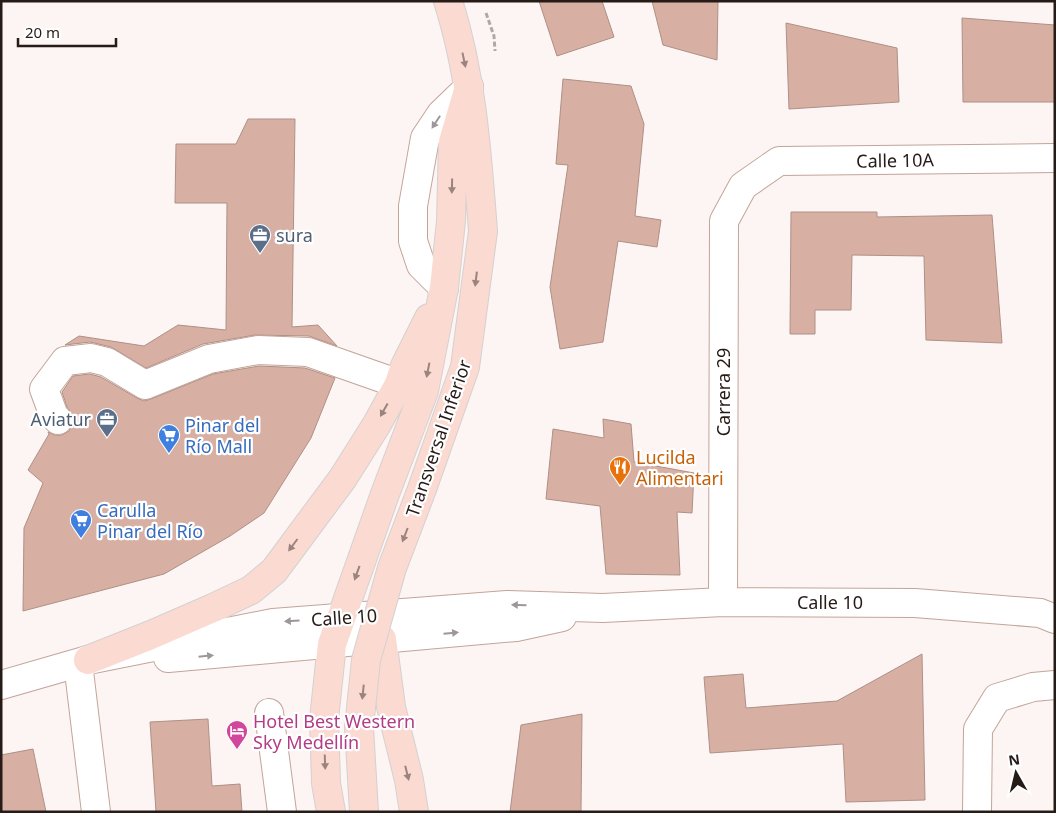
<svg xmlns="http://www.w3.org/2000/svg" width="1056" height="813" viewBox="0 0 1056 813" font-family="'Noto Sans',sans-serif">
<style>
.building{fill:#d7afa3;stroke:#af9087}
.lines{fill:none;stroke-linecap:round;stroke-linejoin:round}
.minor-casing{stroke:#c3a499;stroke-width:30}
.major-casing{stroke:#d4d1d1;stroke-width:30}
.path{stroke:#b1a8a6;stroke-width:3;stroke-dasharray:5 2.5;stroke-linecap:butt}
.minor{stroke:#fff;stroke-width:28}
.major{stroke:#fadad1;stroke-width:28}
.major-bridge-casing{stroke:#d4d1d1;stroke-width:30;stroke-linecap:butt}
.major-bridge{stroke:#fadad1;stroke-width:28}
.oneway{fill:#9b847d}
.oneway2{fill:#9d9897}
.labels{text-anchor:middle;dominant-baseline:central;stroke-width:4.5;stroke-linejoin:round;paint-order:stroke}
.street-label{font-size:18px;fill:#261b17;stroke:#fff}
.service-label{font-size:18px;fill:#4e5e75;stroke:#fff;text-anchor:start}
.shop-label{font-size:18px;fill:#366cbe;stroke:#fff;text-anchor:start}
.food-label{font-size:18px;fill:#c56008;stroke:#fff;text-anchor:start}
.hotel-label{font-size:18px;fill:#b23c85;stroke:#fff;text-anchor:start}
</style>
<rect width="100%" height="100%" fill="#fcf5f3"/>
<!-- building -->
<path class="building" d="M539 1H602L614 37 557 56Z
M652 1H718L717 60 663 45Z
M962 18 1055 25V102H963Z
M786 23 897 48 899 102 789 109Z
M563 79 631 86 644 124 635 216 661 220 657 247 618 241 603 342 560 349 550 287 568 165 556 164Z
M248 119H295L292 327 318 325 337 346 309 336 255 335 203 344 146 368 111 347 90 342 65 345 79 336 144 346 178 325 226 330 227 203H175L176 144H236Z
M791 212H877V217L992 215 1002 343 926 340 924 256 852 255 851 310H815V334H790Z
M259 366 305 368 335 378 311 438 264 513 230 536 164 574 23 611 24 528 43 483 28 470 49 434 48 432 54 435H62L69 431 73 424V416L67 407 62 392 73 376 90 374 101 377 137 398 144 401 151 399 213 374Z
M603 419 631 424 634 462 694 473 692 513 677 512 680 575 606 574 600 506 546 499 553 429 604 438Z
M922 654 925 800 846 802 843 744 710 753 704 677 743 674 746 708 837 701Z
M582 714 581 812H510L521 725Z
M208 719 212 786 240 784 242 812H156L150 722Z
M33 749 46 812H1V755Z"/>
<g class="lines">
<!-- minor casing -->
<g class="minor-casing">
<path id="minor" d="M444 288 421 265 413 241V206L425 138 441 114 469 87
M58 420 54 416 44 389 65 361 91 358 107 362 145 385 209 359 258 350 308 352 399 384
M723 602 724 221 743 186 779 161 1055 158
M168 658 516 627 562 617
M78 663 96 812
M1 685 88 660 273 623 507 605 603 608 723 602 915 603 1040 613 1055 619
M269 713 282 812
M977 812 978 729 997 698 1033 687 1055 685"/>
</g>
<!-- major casing -->
<g class="major-casing">
<path id="major" d="M448 1C472 76 477 153 483 231
M382 639 391 707 409 780 414 812
M88 660 151 635 213 608 251 590 274 571 343 478 377 424 399 384 405 366 429 318
M331 812 326 783 324 719 332 644 385 494 424 391 444 288 451 221 453 142 469 87"/>
</g>
<!-- path -->
<path class="path" d="M486 13 494 36 495 51"/>
<!-- minor -->
<use href="#minor" class="minor"/>
<!-- major -->
<use href="#major" class="major"/>
<!-- major-bridge casing -->
<g class="major-bridge-casing">
<path id="major-bridge" d="M364 812 359 727 366 660 392 568 422 489 465 367 483 231"/>
</g>
<!-- major-bridge -->
<use href="#major-bridge" class="major-bridge"/>
</g>
<!-- one-way arrows -->
<defs><path id="oneway-solid" d="M-6-.8H1V-3.2L6.5 0L1 3.2V.8H-6Z" transform="scale(1.25)"/></defs>
<g class="oneway">
<use href="#oneway-solid" transform="translate(464 60) rotate(78)"/>
<use href="#oneway-solid" transform="translate(452 186) rotate(91)"/>
<use href="#oneway-solid" transform="translate(476 279) rotate(97)"/>
<use href="#oneway-solid" transform="translate(428 370) rotate(101)"/>
<use href="#oneway-solid" transform="translate(384 410) rotate(119)"/>
<use href="#oneway-solid" transform="translate(405 535) rotate(111)"/>
<use href="#oneway-solid" transform="translate(293 545) rotate(127)"/>
<use href="#oneway-solid" transform="translate(357 573) rotate(110)"/>
<use href="#oneway-solid" transform="translate(363 692) rotate(96)"/>
<use href="#oneway-solid" transform="translate(325 762) rotate(88)"/>
<use href="#oneway-solid" transform="translate(407 773) rotate(76)"/>
</g>
<g class="oneway2">
<use href="#oneway-solid" transform="translate(436 122) rotate(123)"/>
<use href="#oneway-solid" transform="translate(519 605) rotate(-178)"/>
<use href="#oneway-solid" transform="translate(292 621) rotate(176)"/>
<use href="#oneway-solid" transform="translate(451 633) rotate(-5)"/>
<use href="#oneway-solid" transform="translate(206 656) rotate(-6)"/>
</g>
<!-- icons -->
<defs>
<g id="office-pin" transform="scale(1.125)"><path d="M0 17L-7.5 6A9.5 9.5 0 1 1 7.5 6Z" fill="#5c6f8a" stroke="#fff"/><path d="M-6-3h4V-5.5h4V-3h4V5H-6ZM-1-4.5V-3h2v-1.5ZM-6 0V1H6V0Z" fill="#fff"/></g>
<g id="supermarket-pin" transform="scale(1.125)"><path d="M0 17L-7.5 6A9.5 9.5 0 1 1 7.5 6Z" fill="#3f7fe0" stroke="#fff"/><path d="M-6-5.5h2.5l.6 2H6L4.5 2H-2.5L-4.4-4H-6ZM-1.5 3.2a1.3 1.3 0 1 0 .1 0ZM3 3.2a1.3 1.3 0 1 0 .1 0Z" fill="#fff"/></g>
<g id="restaurant-pin" transform="scale(1.125)"><path d="M0 17L-7.5 6A9.5 9.5 0 1 1 7.5 6Z" fill="#e8710a" stroke="#fff"/><path d="M-5-6h1v4h1v-4h1v4h1v-4h1v5L-1.5 .5V6h-2V.5L-5-1ZM5-6V6H3V1.5H1.5Q1.5-4 5-6Z" fill="#fff"/></g>
<g id="hotel-pin" transform="scale(1.125)"><path d="M0 17L-7.5 6A9.5 9.5 0 1 1 7.5 6Z" fill="#d1479c" stroke="#fff"/><path d="M-6-4.5h1.5V1H6V5H4.5V3h-9V5H-6ZM-4 0a1.8 1.8 0 1 1 3.6 0ZM.5 0V-2.5h3Q6-2.5 6 0Z" fill="#fff"/></g>
</defs>
<g fill-rule="evenodd">
<use href="#office-pin" x="260" y="235"/>
<use href="#office-pin" x="107" y="419"/>
<use href="#supermarket-pin" x="169" y="435"/>
<use href="#restaurant-pin" x="620" y="467"/>
<use href="#supermarket-pin" x="81" y="520"/>
<use href="#hotel-pin" x="237" y="731"/>
</g>
<g class="labels">
<!-- street labels -->
<g class="street-label">
<text transform="translate(895 160) rotate(-1)">Calle 10A</text>
<text transform="translate(723 392) rotate(-90)">Carrera 29</text>
<text transform="translate(438 438) rotate(-71)">Transversal Inferior</text>
<text x="830" y="602">Calle 10</text>
<text transform="translate(344 617) rotate(-4)">Calle 10</text>
</g>
<!-- service labels -->
<g class="service-label">
<text x="276" y="235">sura</text>
<text x="91" y="419" text-anchor="end">Aviatur</text>
</g>
<!-- shop labels -->
<g class="shop-label">
<text x="185" y="425">Pinar del<tspan x="185" dy="21">Río Mall</tspan></text>
<text x="97" y="510">Carulla<tspan x="97" dy="21">Pinar del Río</tspan></text>
</g>
<!-- food labels -->
<g class="food-label">
<text x="636" y="457">Lucilda<tspan x="636" dy="21">Alimentari</tspan></text>
</g>
<!-- hotel labels -->
<g class="hotel-label">
<text x="253" y="721">Hotel Best Western<tspan x="253" dy="21">Sky Medellín</tspan></text>
</g>
</g>
<!-- border -->
<rect width="1056" height="813" fill="none" stroke="#261b17" stroke-width="5"/>
<!-- north arrow -->
<g transform="translate(1016 773) rotate(352)" stroke="#ffffff" stroke-width="4" paint-order="stroke">
<path d="M0-4L9 19L0 12L-9 19Z" fill="#261b17"/>
<text y="-8" font-size="14" font-weight="bold" text-anchor="middle" fill="#261b17">N</text>
</g>
<!-- scale -->
<path d="M18 38v8h98v-8" fill="none" stroke="#261b17" stroke-width="2.5"/>
<text x="25" y="38" font-size="15" fill="#261b17" stroke="#ffffff" stroke-width="4" paint-order="stroke">20 m</text>
</svg>
